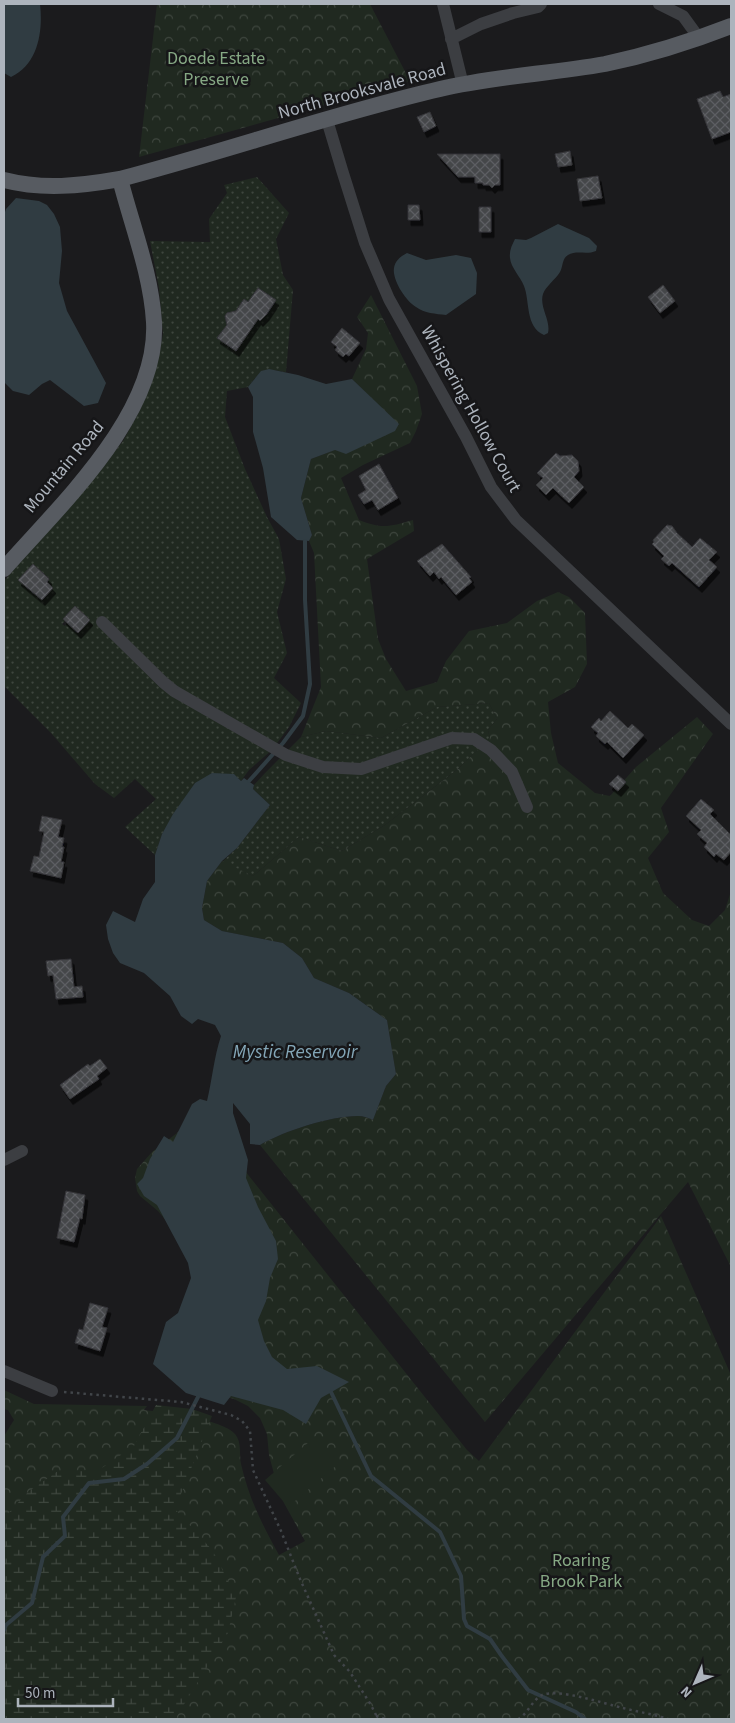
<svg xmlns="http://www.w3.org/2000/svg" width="735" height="1723" viewBox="0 0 735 1723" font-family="'Source Sans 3',sans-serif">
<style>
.grass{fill:url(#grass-dots);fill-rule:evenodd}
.forest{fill:url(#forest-crowns)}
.wetland{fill:url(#wetland-marsh)}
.garden{fill:#202920}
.water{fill:#303c42}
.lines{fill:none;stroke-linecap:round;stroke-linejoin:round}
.stream{stroke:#303c42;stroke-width:4}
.building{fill:url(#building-cross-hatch);stroke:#353539;filter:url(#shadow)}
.path{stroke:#414549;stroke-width:2.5;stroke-dasharray:2.5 4;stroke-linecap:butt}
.minor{stroke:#3c3e42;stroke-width:12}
.major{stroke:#575b61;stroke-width:16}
.labels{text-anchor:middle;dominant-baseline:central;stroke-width:5;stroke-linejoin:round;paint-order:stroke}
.park-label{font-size:18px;fill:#86a884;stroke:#161618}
.street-label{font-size:18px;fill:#adb4bd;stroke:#161618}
.water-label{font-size:19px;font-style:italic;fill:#84a7b8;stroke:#161618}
</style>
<defs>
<pattern id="grass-dots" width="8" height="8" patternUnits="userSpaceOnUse" patternTransform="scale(1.25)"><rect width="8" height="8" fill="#202920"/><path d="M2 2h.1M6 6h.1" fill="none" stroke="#3e463e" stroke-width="1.8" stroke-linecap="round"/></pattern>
<pattern id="forest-crowns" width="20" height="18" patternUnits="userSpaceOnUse" patternTransform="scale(1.25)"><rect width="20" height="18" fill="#202920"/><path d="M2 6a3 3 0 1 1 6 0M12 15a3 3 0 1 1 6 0" fill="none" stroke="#3e463e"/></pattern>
<pattern id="wetland-marsh" width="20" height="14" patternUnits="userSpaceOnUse" patternTransform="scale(1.25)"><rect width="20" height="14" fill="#202920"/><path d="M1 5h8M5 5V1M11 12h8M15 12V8" fill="none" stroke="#3e463e"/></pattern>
<pattern id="building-cross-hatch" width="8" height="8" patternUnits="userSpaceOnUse" patternTransform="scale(1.25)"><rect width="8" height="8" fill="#45464a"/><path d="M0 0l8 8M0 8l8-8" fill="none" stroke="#5d5e62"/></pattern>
<filter id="shadow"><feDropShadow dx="3" dy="5.5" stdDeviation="0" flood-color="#0009"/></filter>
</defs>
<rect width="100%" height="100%" fill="#1b1b1d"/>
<!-- grass -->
<path class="grass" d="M257 177 289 213 276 239 283 275 293 290 286 372C262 368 263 368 248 387L227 391 225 417 245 469 267 517 279 539 286 579 277 612 287 653 274 678 301 703 289 727 272 750 249 770 241 781 238 778 195 783 162 834 155 855 125 827 156 799 135 779 114 798 95 784 51 733 4 686V581L93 479 123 441 139 412 158 360 163 334 159 288 150 241 210 242 209 219 227 193 224 185ZM258 288 275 300 260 321 258 319 236 351 218 338 227 325 225 317 227 313 236 311 244 299 248 302ZM33 564 49 578 47 582 53 588 47 596 42 600 19 580ZM75 606 90 620 78 633 67 623 65 626 62 624 65 621 63 619Z
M489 703 497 719 488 730 490 738 458 769 385 825 342 851 299 837 253 876 222 862 237 848 270 805 253 789 254 785 266 772 301 737 326 731 381 738 437 707Z"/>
<!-- forest -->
<path class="forest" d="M157 4H370L410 81 139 157Z
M371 295 417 386 422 414 416 431 410 443 363 465 341 478 359 520C382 529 389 527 413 520L414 531 367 559 378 639 386 659 406 691 437 682 446 661 469 631 507 623 537 601 558 592 569 597 585 613 587 664 575 687 548 702 551 733 558 763 595 793 610 796 636 767 697 717 713 734 661 808 669 832 648 858 663 893 692 920 709 926 725 910 731 891V1267L688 1182 485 1422 260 1145C284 1131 330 1116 358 1116 363 1116 369 1118 373 1120L386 1086 396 1074 387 1020 349 993 314 978 302 958 283 943 222 931 204 920 202 908 207 881 222 861 253 876 299 837 342 851 385 825 458 769 490 738 488 730 497 719 489 703 437 707 381 738 326 731 301 737 321 687 314 553 309 541 312 535 301 498 311 459 399 425 352 379 366 349 368 333 357 317Z
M199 1113 467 1450 479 1461 661 1216 731 1375V1719H4V1436L14 1420 8 1410 4 1409V1390L34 1404 147 1406 144 1410C164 1412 222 1419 235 1434 242 1442 239 1454 241 1464 249 1499 262 1524 279 1555L305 1541 284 1503 278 1489 269 1455 267 1434 260 1418 248 1406 234 1399 209 1392 201 1280 180 1237 158 1211 140 1196 137 1191 135 1178 137 1169 152 1152 177 1133Z"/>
<!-- wetland -->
<path class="wetland" d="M156 1405 192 1409 212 1416 175 1509 213 1551 236 1597 228 1633 175 1719H4V1518L28 1492 58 1471 99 1470 134 1446Z"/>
<!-- garden -->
<path class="garden" d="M316 1436 339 1463 288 1507 265 1480Z"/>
<!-- water -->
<path class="water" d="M4 4H40C43 30 39 64 11 77L4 73Z
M16 198 39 201 47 205 54 214 60 227 62 251 59 283 67 311 106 383 98 403 84 406 50 380 42 384 29 395 13 391 4 382V215L6 209Z
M558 224 589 238 597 246 596 251C587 255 576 250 568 255 562 258 563 267 560 272 555 280 546 286 543 294 539 307 551 320 548 333L544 335C525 327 530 301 524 286 520 276 511 268 510 258 509 251 512 245 515 239L526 240 531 238Z
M407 253 426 260 456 255 471 258 477 273 476 294 446 315C436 314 424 313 416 307 406 301 392 280 394 268 395 261 401 256 407 253Z
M269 369 298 375 326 384 352 379 399 424 395 431 346 454 335 450 311 459 301 498 312 535 309 541 297 540 271 517 263 468 253 432V397L248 387 261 371Z
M212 773 234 774 241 781 244 778 254 785 253 789 270 805 237 848 222 861 207 881 202 908 204 920 222 931 283 943 302 958 314 978 349 993 387 1020 396 1074 386 1086 373 1120C369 1118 363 1116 358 1116 330 1116 284 1131 260 1145L250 1144V1124L233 1103V1113L248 1160 246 1178 258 1207 276 1241 278 1259 270 1278 266 1301 258 1320 264 1341 272 1357 287 1369 317 1366 349 1382 321 1398 306 1424 283 1410 231 1396 224 1405 186 1393 153 1364 166 1322 178 1313 191 1278 188 1263 157 1205 144 1196 137 1184 143 1178 150 1159 164 1136 173 1142 192 1104 200 1099 207 1101C212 1080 214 1057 221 1036L215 1025 198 1019 192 1024 181 1016 170 996 144 973 120 963 113 953 108 939 106 925 113 911 135 922 143 899 155 882V855L162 834 173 814 195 783Z"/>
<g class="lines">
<!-- stream -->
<path class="stream" d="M249 781 283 743 303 716 310 684 305 600V541
M331 1392 371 1476 440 1532 461 1576 464 1619 467 1626 490 1639 501 1655 528 1690 576 1712 585 1719
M4 1630 6 1625 32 1603 43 1557 65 1536 63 1517 89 1483 124 1479 147 1464 177 1438 198 1397"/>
</g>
<!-- building -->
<path class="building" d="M720 91 723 97 731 94V132L712 139 697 99Z
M430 112 436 126 424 132 417 117Z
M570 151 572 165 558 167 555 154Z
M437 154H500V185H495L492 188 489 185H483V183H475V177H458Z
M598 176 602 198 580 201 577 179Z
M408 205H419L420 220H408Z
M479 207H491V232H479Z
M663 285 675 301 660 313 648 297Z
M258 288 276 300 266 315 260 321 258 319 236 351 217 338 227 325 225 316 227 313 236 311 244 299 248 302Z
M342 328 360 343 349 356 346 354 343 357 335 350 337 347 331 342Z
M556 453 560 456 572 455 578 461 579 471 574 477 584 487 569 503 553 488 546 495 536 485 543 478 537 473Z
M379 464 398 498 378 510 372 500 364 504 358 495 366 490 359 476Z
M667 525 672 526 677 533 692 547 700 538 717 552 709 560 717 567 699 587 672 563 669 566 661 559 664 556 652 544 654 542 653 540Z
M442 544 471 577 469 578 472 582 456 595 441 577 439 579 434 572 430 576 417 561Z
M33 564 49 579 47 582 53 588 42 600 18 580Z
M75 606 90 620 78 633 63 619Z
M610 711 628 728 632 724 644 735 623 758 607 742 605 744 596 736 598 733 591 727 599 718 601 721Z
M618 775 626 782 618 791 609 784Z
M701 799 714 810 710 814 731 835V852L724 860 716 854 714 857 704 847 707 843 697 834 701 830 686 816Z
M42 816 62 820 58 837 64 838 62 847H64L61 862H64L61 878 30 871 34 856 39 857 44 832 39 831Z
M71 959 74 987 82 986 83 997 56 999 53 975 48 976 46 961Z
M100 1059 107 1068 97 1076 99 1079 70 1099 60 1085 88 1064 90 1066Z
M66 1191 85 1195 82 1219 80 1218 74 1242 57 1238Z
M90 1303 108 1308 102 1327 107 1328 100 1351 75 1343 79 1329 83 1330Z"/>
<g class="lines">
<!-- path -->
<path class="path" d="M64 1392 181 1402 231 1415 242 1421 250 1431 253 1470 281 1531 300 1579 334 1655 350 1672 371 1705 378 1719
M376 1716 385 1719
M518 1719C528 1714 532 1700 542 1695 559 1688 605 1704 623 1708 638 1712 653 1714 668 1719"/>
<!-- minor -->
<path class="minor" d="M443 4 463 85
M659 4 683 16 699 38
M451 39 481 24 513 13 538 7 541 4
M327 120 342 170 365 243 389 299 466 437 491 487 516 520 731 724
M102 622 163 682 174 691 286 755 323 767 361 769 452 738 474 739 491 750 512 772 527 807
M4 1160 22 1151
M4 1371 52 1391"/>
<!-- major -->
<path class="major" d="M4 180C43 190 80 186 120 179 227 151 332 114 440 89 494 76 550 74 605 64 648 55 690 42 731 26
M4 569C60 505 159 414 154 322 151 273 132 226 120 179"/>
</g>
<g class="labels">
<!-- park labels -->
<g class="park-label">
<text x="216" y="58">Doede Estate<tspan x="216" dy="21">Preserve</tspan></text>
<text x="581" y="1560">Roaring<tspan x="581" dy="21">Brook Park</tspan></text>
</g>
<!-- street labels -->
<g class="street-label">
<text transform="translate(362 91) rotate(-15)">North Brooksvale Road</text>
<text transform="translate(471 409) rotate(61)">Whispering Hollow Court</text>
<text transform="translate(64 467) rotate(-50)">Mountain Road</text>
</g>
<!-- water labels -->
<g class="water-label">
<text x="295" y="1052">Mystic Reservoir</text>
</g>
</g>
<!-- border -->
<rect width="735" height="1723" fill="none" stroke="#adb4bd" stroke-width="10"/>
<!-- north arrow -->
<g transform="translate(695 1683) rotate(225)" stroke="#161618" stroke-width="4" paint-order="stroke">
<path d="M0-4L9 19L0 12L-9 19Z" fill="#adb4bd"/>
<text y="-8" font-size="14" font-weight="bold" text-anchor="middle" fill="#adb4bd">N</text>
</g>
<!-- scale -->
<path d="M18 1698v8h95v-8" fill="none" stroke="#adb4bd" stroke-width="2.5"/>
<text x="25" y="1698" font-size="15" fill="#adb4bd" stroke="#161618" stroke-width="4" paint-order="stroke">50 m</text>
</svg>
